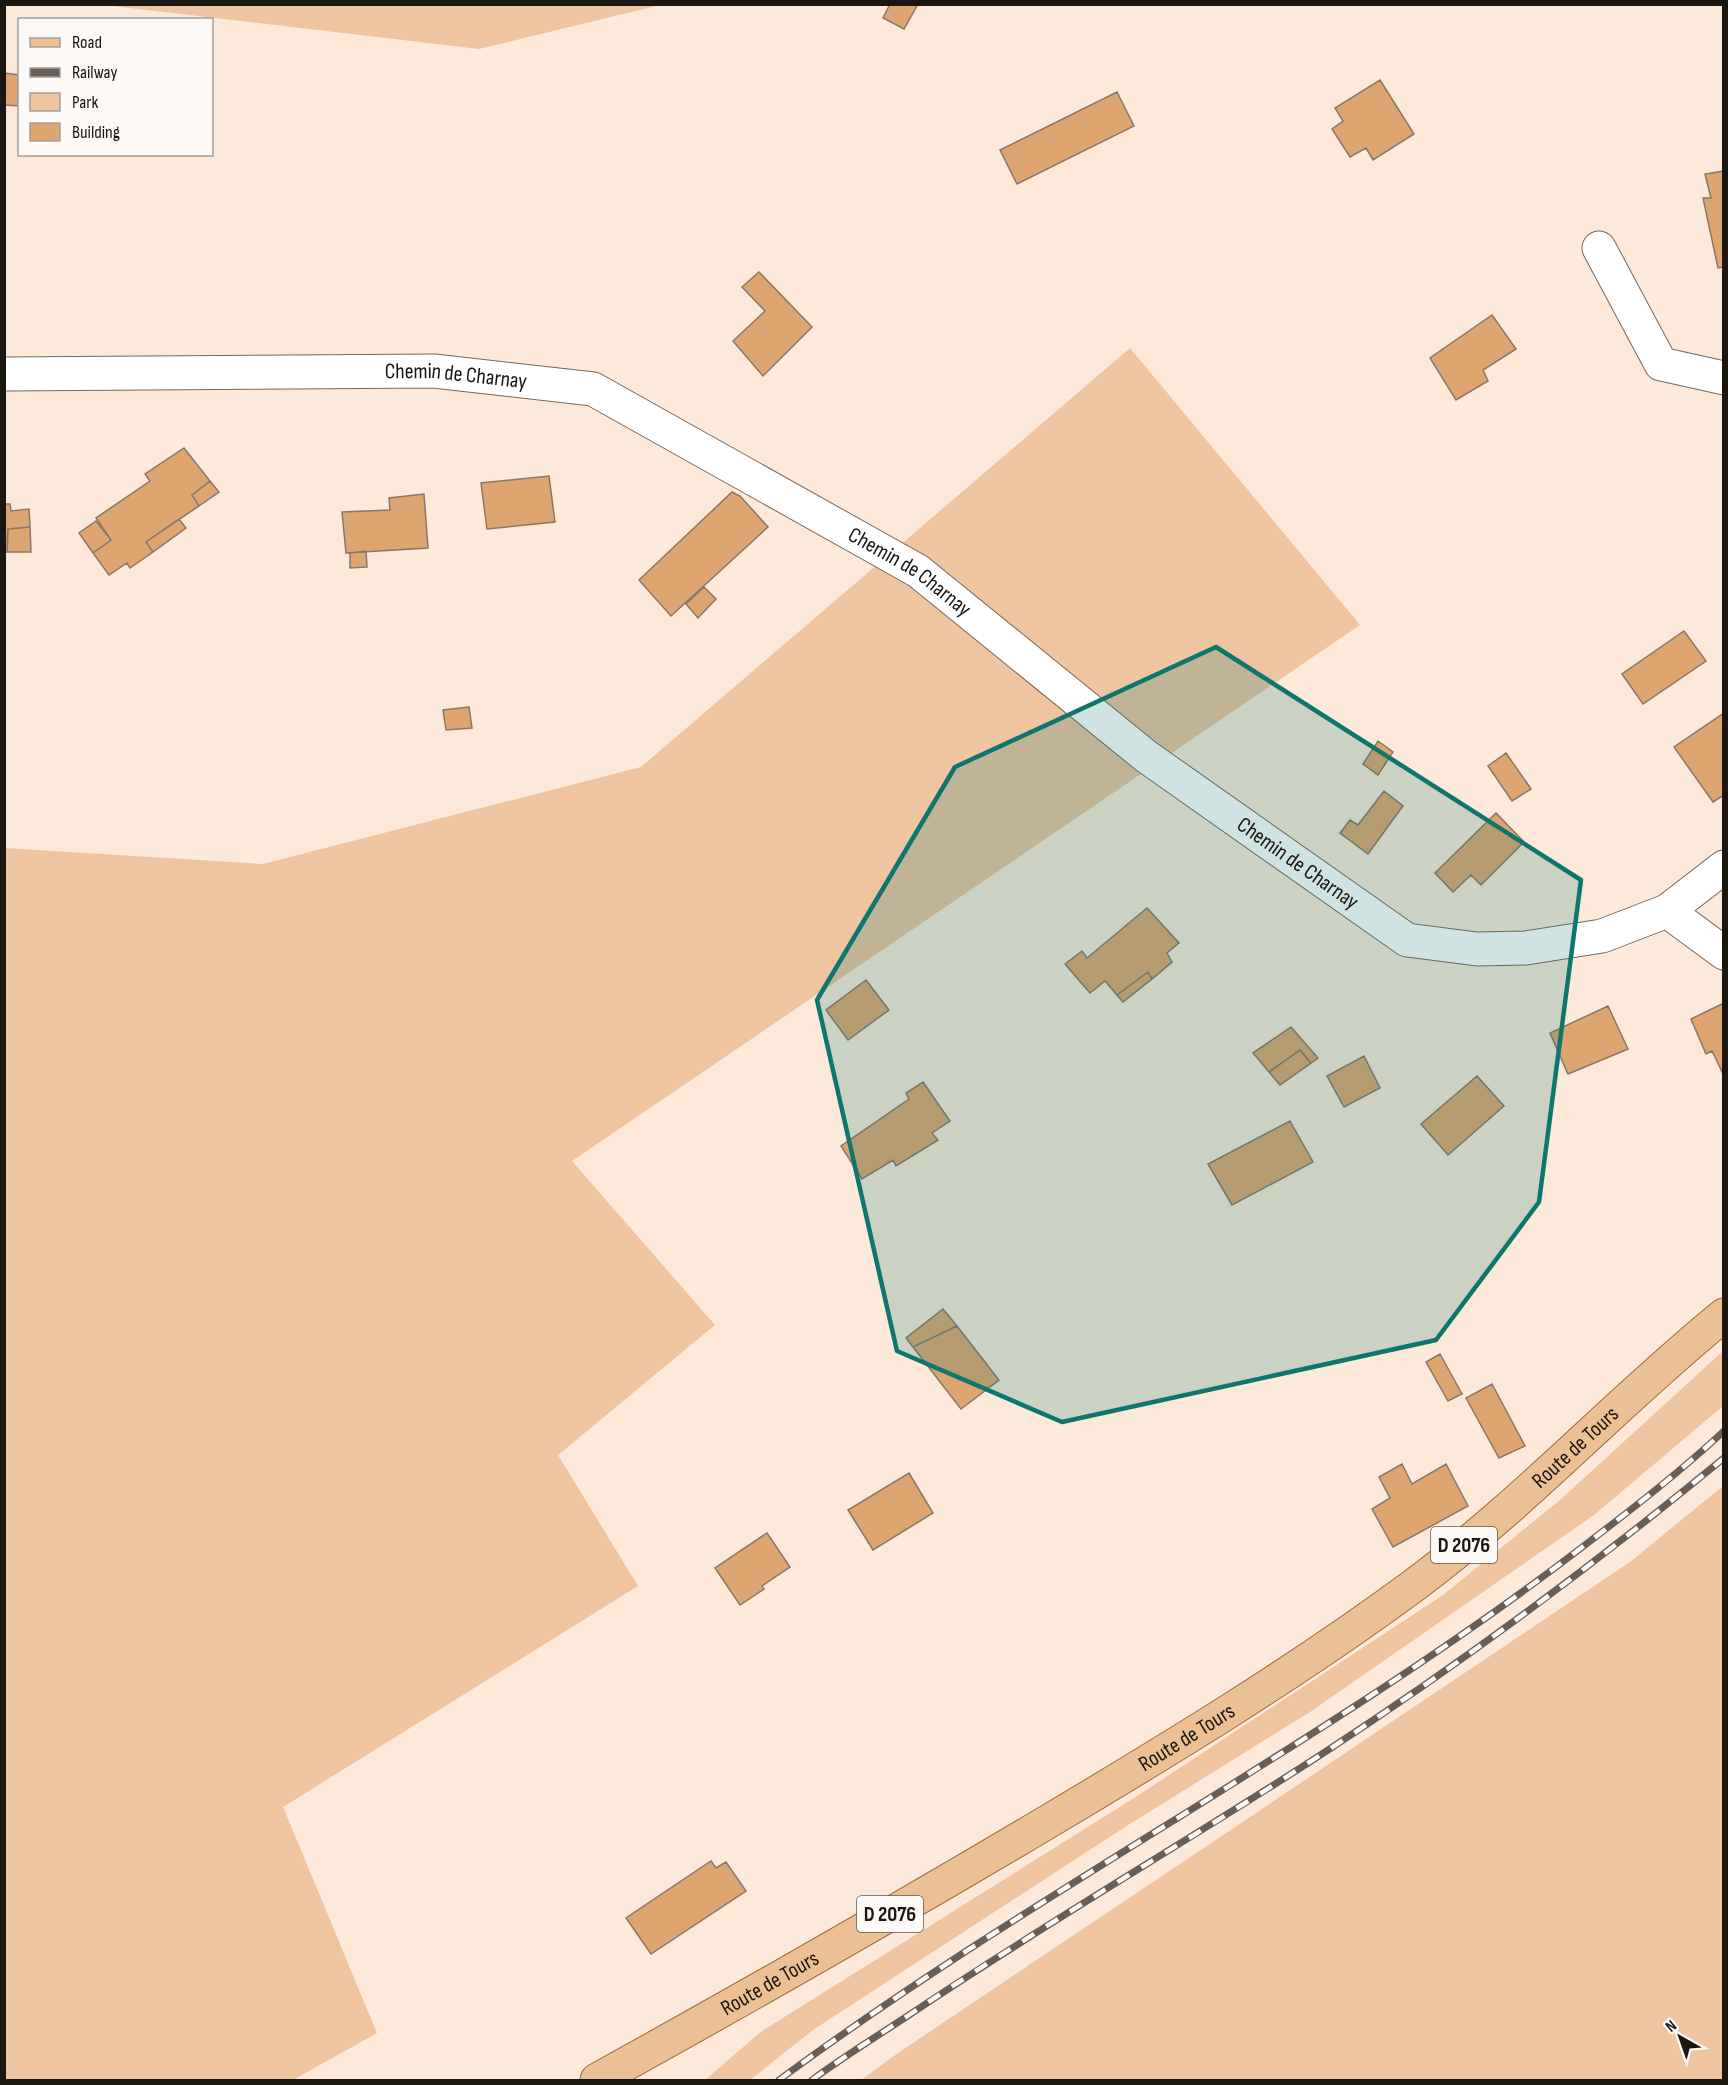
<svg xmlns="http://www.w3.org/2000/svg" width="1728" height="2085" viewBox="0 0 1728 2085" font-family="'Sofia Sans Condensed',sans-serif">
<style>
.green{fill:#eec4a1}
.building{fill:#dea571;stroke:#887769;stroke-width:1.5}
.lines{fill:none;stroke-linecap:round;stroke-linejoin:round}
.minor-casing{stroke:#776759;stroke-width:35}
.major-casing{stroke:#9b6938;stroke-width:35}
.minor{stroke:#fff;stroke-width:33}
.major{stroke:#ecc095;stroke-width:33}
.rail-casing{stroke:#695e55;stroke-width:7}
.rail{stroke:#fdf9f6;stroke-width:4.5;stroke-dasharray:14;stroke-linecap:butt}
.marked{fill:#0f766e;fill-opacity:0.2;stroke:#0f766e;stroke-width:4.5;stroke-linejoin:round}
.labels{text-anchor:middle;dominant-baseline:central;stroke-width:5;stroke-linejoin:round;paint-order:stroke}
.shield{fill:#fdf9f6;stroke:#605a55;stroke-width:1.5}
.shield-label{font-size:21px;font-weight:bold;fill:#1c1610}
.street-label{font-size:22px;fill:#1c1610;stroke:#fdf9f6}
</style>
<rect width="100%" height="100%" fill="#fce9d9"/>
<!-- green -->
<path class="green" d="M104 5 660 4V5L479 49Z
M1130 348 1360 625 572 1161 715 1325 558 1455 638 1586 283 1807 377 2033 293 2080H5L4 848 263 864 641 767Z
M1723 1351V1406L1594 1515 1310 1712 1125 1827 813 2030 750 2080H705L762 2031 1134 1798 1443 1595 1560 1500Z
M1723 1486V2080H861L898 2053 1630 1562Z"/>
<!-- building -->
<path class="building" d="M890 4H918L904 29 883 18Z
M4 73 20 75V106L4 105Z
M1380 80 1414 134 1373 160 1366 148 1350 157 1332 129 1343 121 1335 108Z
M1117 92 1134 126 1017 184 1000 150Z
M1724 171V267L1718 268 1703 198H1711L1705 174Z
M759 272 812 327 763 376 733 341 765 311 742 287Z
M1492 315 1516 349 1483 370 1488 381 1456 400 1430 358Z
M184 448 210 481 192 495 199 506 146 542 153 552 130 568 127 563 109 575 93 553 111 540 96 518 150 481 145 474Z
M549 476 555 522 487 529 481 483Z
M210 481 219 492 199 506 192 495Z
M732 492 740 496 768 527 671 616 639 580Z
M424 494 428 548 346 553 342 512 390 510 389 498Z
M4 504H10L11 511 29 509 30 527 8 529 7 552 4 553Z
M179 519 186 528 153 552 146 542Z
M96 521 111 540 93 553 79 533Z
M30 527 31 552H7L8 529Z
M366 551 367 567 350 568V553Z
M704 587 716 599 698 618 686 604Z
M1684 631 1706 661 1643 704 1622 674Z
M469 707 472 728 446 730 443 710Z
M1724 713V795L1713 802 1674 747Z
M1378 741 1393 752 1378 775 1363 764Z
M1506 753 1531 789 1512 801 1488 766Z
M1384 791 1403 806 1368 854 1340 833 1350 820 1358 825Z
M1496 813 1524 842 1481 885 1471 875 1453 892 1435 873Z
M1147 908 1179 943 1167 953 1172 962 1152 979 1148 972 1117 995 1105 981 1090 993 1065 964 1082 951 1087 958Z
M1148 972 1152 979 1123 1002 1117 995Z
M866 980 889 1010 848 1040 826 1010Z
M1724 1003V1076L1712 1051 1706 1054 1691 1019Z
M1608 1006 1628 1049 1568 1074 1550 1033Z
M1291 1027 1318 1058 1311 1063 1300 1050 1269 1072 1253 1053Z
M1300 1050 1311 1063 1280 1085 1269 1072Z
M1364 1056 1380 1088 1344 1107 1327 1076Z
M1477 1076 1504 1106 1448 1155 1421 1124Z
M923 1082 950 1121 932 1133 938 1140 896 1166 893 1160 862 1179 841 1146 909 1099 906 1093Z
M1290 1121 1313 1162 1232 1205 1208 1164Z
M943 1309 957 1326 913 1347 906 1338Z
M957 1326 999 1380 961 1409 913 1347Z
M1440 1354 1462 1394 1448 1401 1426 1362Z
M1492 1384 1525 1446 1499 1458 1466 1398Z
M1402 1464 1412 1484 1446 1464 1468 1506 1393 1547 1372 1509 1390 1498 1379 1477Z
M909 1473 933 1513 873 1550 848 1510Z
M767 1533 790 1567 762 1586 764 1589 740 1605 715 1568Z
M711 1861 716 1868 726 1862 746 1891 651 1954 626 1918Z"/>
<g class="lines">
<!-- minor casing -->
<g class="minor-casing">
<g id="minor">
<path d="M1599 248 1661 364 1724 378"/>
<path id="s1" d="M4 374 434 371 593 389 918 571 1147 757 1407 940 1477 949 1526 948 1602 936 1667 911 1724 953"/>
<path d="M1667 911 1724 867"/>
</g>
</g>
<!-- major casing -->
<g class="major-casing">
<g id="major">
<path id="s2" d="M597 2080C747 1997 896 1912 1044 1824 1170 1749 1295 1673 1413 1586 1524 1504 1617 1402 1724 1315"/>
</g>
</g>
<!-- minor -->
<use href="#minor" class="minor"/>
<!-- major -->
<use href="#major" class="major"/>
<!-- rail casing -->
<g class="rail-casing">
<path id="rail" d="M779 2080C1039 1888 1329 1742 1585 1545 1632 1509 1680 1472 1724 1431
M812 2080C843 2057 876 2037 909 2015 1044 1924 1185 1843 1322 1754 1462 1663 1595 1564 1724 1458"/>
</g>
<!-- rail -->
<use href="#rail" class="rail"/>
</g>
<!-- marked area -->
<path class="marked" d="M1216 647 1581 880 1539 1202 1436 1340 1062 1422 897 1351 817 1000 955 767Z"/>
<g class="labels">
<!-- shield labels -->
<g class="shield">
<rect x="1431" y="1527" width="66" height="36" rx="4.5"/>
<rect x="857" y="1896" width="66" height="36" rx="4.5"/>
</g>
<g class="shield-label">
<text x="1464" y="1545">D 2076</text>
<text x="890" y="1914">D 2076</text>
</g>
<!-- street labels -->
<g class="street-label">
<text stroke="none"><textPath href="#s1" startOffset="452">Chemin de Charnay</textPath></text>
<text stroke="none"><textPath href="#s1" startOffset="956">Chemin de Charnay</textPath></text>
<text stroke="none"><textPath href="#s1" startOffset="1442">Chemin de Charnay</textPath></text>
<text stroke="none"><textPath href="#s2" startOffset="1168">Route de Tours</textPath></text>
<text stroke="none"><textPath href="#s2" startOffset="682">Route de Tours</textPath></text>
<text stroke="none"><textPath href="#s2" startOffset="198">Route de Tours</textPath></text>
</g>
</g>
<!-- border -->
<rect width="1728" height="2085" fill="none" stroke="#1c1610" stroke-width="12"/>
<!-- legend -->
<rect x="18" y="18" width="195" height="138" fill="#fdf9f6" stroke="#a39e9a" stroke-width="1.5"/>
<rect x="30" y="38" width="30" height="9" fill="#ecc095" stroke="#a39e9a" stroke-width="1.5"/>
<text x="72" y="48" font-size="18" fill="#1c1610">Road</text>
<rect x="30" y="68" width="30" height="9" fill="#695e55" stroke="#a39e9a" stroke-width="1.5"/>
<text x="72" y="78" font-size="18" fill="#1c1610">Railway</text>
<rect x="30" y="93" width="30" height="18" fill="#eec4a1" stroke="#a39e9a" stroke-width="1.5"/>
<text x="72" y="108" font-size="18" fill="#1c1610">Park</text>
<rect x="30" y="123" width="30" height="18" fill="#dea571" stroke="#a39e9a" stroke-width="1.5"/>
<text x="72" y="138" font-size="18" fill="#1c1610">Building</text>
<!-- north arrow -->
<g transform="translate(1680 2037) rotate(320)" stroke="#fdf9f6" stroke-width="4.5" paint-order="stroke">
<path d="M0-4.5L10 22L0 15L-10 22Z" fill="#1c1610"/>
<text y="-9" font-size="16" font-weight="bold" text-anchor="middle" fill="#1c1610">N</text>
</g>
</svg>
